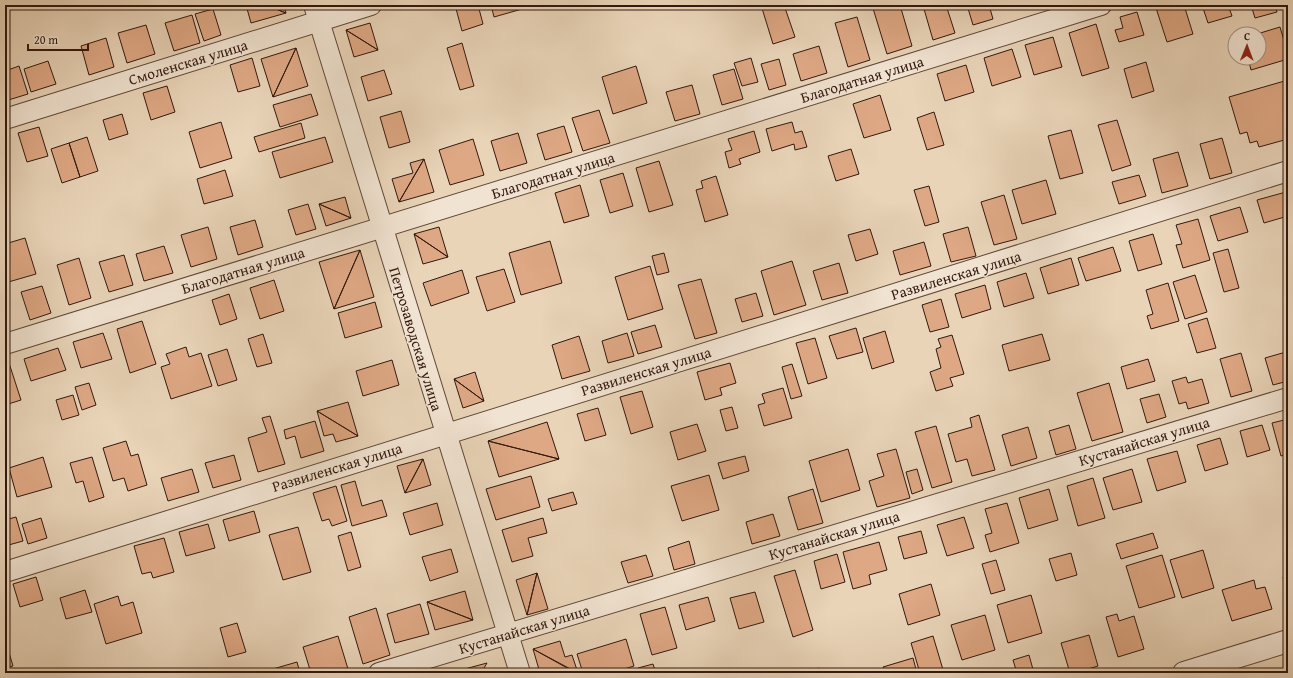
<svg xmlns="http://www.w3.org/2000/svg" width="1293" height="678" viewBox="0 0 1293 678" font-family="'Gentium Book Plus',serif">
<style>
.building{fill:#dea884;stroke:#32180e}
.lines{fill:none;stroke-linecap:round;stroke-linejoin:round}
.minor-casing{stroke:#604738;stroke-width:22}
.tertiary-casing{stroke:#604738;stroke-width:24}
.minor{stroke:#f1e3d1;stroke-width:20}
.tertiary{stroke:#f1e3d1;stroke-width:22}
.labels{text-anchor:middle;dominant-baseline:central;stroke-width:3;stroke-linejoin:round;paint-order:stroke}
.street-label{font-size:15px;fill:#32180e;stroke:#f1e3d1}
</style>
<rect width="100%" height="100%" fill="#e9d4b8"/>
<filter id="stains"><feTurbulence type="fractalNoise" baseFrequency=".005" numOctaves="4"/><feColorMatrix values="0 0 0 0 .2 0 0 0 0 .09 0 0 0 0 .02 0 0 0 .5 -.17"/></filter>
<radialGradient id="worn" r=".72"><stop offset=".6" stop-color="#630" stop-opacity="0"/><stop offset="1" stop-color="#630" stop-opacity=".3"/></radialGradient>
<!-- building -->
<path class="building" d="M246 5H266L286 13 251 23Z
M266 5H284L286 13Z
M455 5H478L483 24 462 31Z
M491 5H521L522 9 494 17Z
M761 5H784L795 37 773 44Z
M872 5H900L912 46 887 54Z
M931 5H946L955 33 933 40 924 9 931 7Z
M967 5H989L993 19 973 25Z
M1166 5H1184L1193 34 1167 42 1156 8Z
M1202 5H1228L1232 16 1208 23Z
M1251 5H1275L1277 12 1255 18Z
M213 9 221 35 204 41 195 14Z
M1137 12 1144 35 1119 42 1115 30 1123 28 1120 17Z
M192 15 200 43 174 51 165 23Z
M857 17 870 60 848 67 835 23Z
M370 23 378 50 346 30Z
M1096 24 1109 68 1082 76 1069 33Z
M146 25 155 54 127 63 118 33Z
M1280 27 1288 54V59L1251 70 1248 58H1259V34H1257Z
M346 30 378 50 354 57Z
M1053 37 1062 67 1034 75 1025 45Z
M106 38 114 67 89 75 81 46Z
M462 43 474 86 460 90 447 48Z
M819 46 827 73 801 81 793 54Z
M296 48 273 97 261 59Z
M296 48 308 86 273 97Z
M1012 49 1021 77 992 86 984 58Z
M252 58 260 86 238 92 230 65Z
M751 58 758 82 742 86 734 63Z
M779 59 786 85 769 90 761 64Z
M48 61 56 84 31 92 24 69Z
M1146 62 1154 91 1132 98 1124 69Z
M966 65 974 92 945 101 937 74Z
M19 66 28 94 5 101V71Z
M636 66 647 103 613 114 602 77Z
M734 69 743 99 722 105 713 75Z
M384 70 392 94 368 101 361 77Z
M1288 80V139L1259 147 1257 141 1250 143 1247 132 1240 134 1229 97Z
M692 85 700 114 675 121 666 92Z
M167 86 175 112 151 120 143 93Z
M311 94 318 115 280 127 273 105Z
M880 95 891 130 864 138 853 104Z
M599 110 610 143 583 151 572 118Z
M401 111 410 142 389 148 380 117Z
M934 112 944 145 927 150 917 118Z
M122 114 128 134 109 140 103 120Z
M1117 120 1131 165 1112 171 1098 125Z
M221 122 232 158 200 168 189 132Z
M792 122 795 133 802 131 807 147 795 150 794 144 772 151 766 129Z
M301 123 305 138 259 152 254 137Z
M564 126 572 152 545 160 537 134Z
M39 127 48 156 27 162 18 133Z
M1071 130 1083 173 1060 179 1048 136Z
M754 131 760 152 739 159 741 164 729 168 725 152 732 150 728 139Z
M518 133 527 163 500 171 491 141Z
M87 137 98 171 80 177 69 143Z
M325 137 333 162 280 178 272 152Z
M1222 138 1232 173 1210 179 1200 144Z
M473 139 484 175 450 185 439 150Z
M69 143 80 177 62 183 51 149Z
M851 149 859 174 836 181 828 156Z
M1178 152 1188 186 1162 193 1153 159Z
M424 159 399 202 392 179 413 173 410 163Z
M424 159 434 192 399 202Z
M659 161 673 205 649 212 636 168Z
M225 170 233 196 204 204 197 179Z
M623 173 633 206 610 213 600 180Z
M1139 175 1146 196 1119 204 1112 182Z
M716 176 728 215 705 222 696 190 703 188 701 181Z
M1046 180 1056 214 1022 224 1012 190Z
M580 185 589 216 564 223 555 193Z
M929 186 939 222 925 226 914 190Z
M1286 192 1288 199V216L1264 223 1257 200Z
M1004 195 1017 239 994 245 981 202Z
M345 197 351 218 319 204Z
M308 204 316 229 296 235 288 210Z
M319 204 351 218 326 226Z
M1240 207 1248 232 1218 241 1210 216Z
M1198 219 1210 260 1183 268 1176 245 1182 244 1176 225Z
M255 220 263 247 238 255 230 227Z
M208 227 217 259 191 267 181 235Z
M439 227 448 257 414 234Z
M968 227 976 256 951 262 943 234Z
M870 229 878 254 856 261 848 235Z
M414 234 448 257 423 264Z
M1153 234 1162 264 1138 271 1129 241Z
M25 238 36 274 5 283V244Z
M550 241 562 283 521 295 509 253Z
M924 242 931 266 900 275 893 251Z
M164 246 173 273 144 281 136 254Z
M1113 247 1121 271 1086 281 1078 258Z
M1228 249 1239 288 1224 292 1213 253Z
M360 250 374 297 334 309Z
M360 250 334 309 319 262Z
M664 253 669 272 657 275 652 256Z
M124 255 133 285 109 292 99 262Z
M79 258 91 298 69 305 57 265Z
M1071 258 1079 285 1048 294 1040 268Z
M792 261 806 305 774 315 761 271Z
M839 263 848 293 822 300 813 271Z
M650 266 663 309 628 320 615 277Z
M504 269 515 302 487 311 476 277Z
M462 270 469 293 431 306 423 283Z
M1026 273 1034 298 1004 307 997 282Z
M1195 275 1207 312 1185 319 1173 282Z
M701 279 717 333 695 339 678 285Z
M274 280 284 311 260 319 250 288Z
M1168 283 1179 321 1151 329 1147 316 1153 314 1146 290Z
M985 285 991 309 962 318 955 294Z
M42 286 51 313 30 320 21 292Z
M756 293 763 316 742 322 735 299Z
M229 294 237 319 220 325 212 300Z
M941 299 949 327 930 332 922 305Z
M375 302 382 327 345 338 338 313Z
M1207 318 1216 348 1197 353 1188 324Z
M142 321 156 364 130 373 117 329Z
M655 325 662 347 638 354 631 332Z
M856 328 863 352 837 359 829 336Z
M885 331 894 362 872 369 863 338Z
M103 333 112 359 81 368 73 342Z
M627 333 634 356 608 363 602 341Z
M263 334 272 363 257 367 248 339Z
M1042 334 1050 360 1009 371 1002 345Z
M952 335 964 374 950 378 953 386 936 391 930 372 941 368 936 349 941 347 938 339Z
M579 336 590 371 562 379 552 345Z
M815 338 827 378 808 384 796 343Z
M186 347 189 357 201 353 212 386 171 399 161 367 170 364 166 354Z
M58 348 66 370 31 381 24 359Z
M227 349 237 380 218 386 208 355Z
M1286 352 1288 357V381L1273 385 1265 358Z
M1241 353 1252 391 1231 397 1220 359Z
M1148 359 1155 381 1127 389 1121 367Z
M392 360 399 385 363 396 356 371Z
M9 363 21 400 5 405V364Z
M730 363 736 383 720 388 722 395 705 400 697 372Z
M792 364 802 396 791 399 782 367Z
M475 372 484 401 454 379Z
M1186 377 1188 383 1202 379 1209 403 1188 409 1186 402 1179 404 1172 381Z
M454 379 484 401 463 408Z
M89 383 96 405 82 410 75 387Z
M1109 383 1123 432 1092 441 1077 393Z
M783 388 792 418 764 426 758 405 765 403 762 394Z
M642 391 653 427 631 434 620 397Z
M1159 394 1166 417 1147 423 1140 399Z
M73 395 79 415 62 420 56 400Z
M348 402 358 436 317 411Z
M732 407 738 428 726 431 720 410Z
M598 408 606 435 585 441 577 414Z
M317 411 358 436 336 442 333 434 324 436Z
M979 415 995 470 972 476 967 459 956 462 948 434 972 427 970 418Z
M270 416 285 464 258 472 248 438 267 432 262 418Z
M1288 419V454L1281 456 1272 423Z
M315 421 324 451 301 458 295 436 286 439 284 430Z
M547 422 559 459 488 441Z
M697 424 706 451 678 460 670 432Z
M1069 425 1076 449 1056 455 1049 431Z
M1262 425 1270 450 1247 457 1240 431Z
M936 426 952 482 932 488 915 432Z
M1028 427 1037 458 1011 466 1002 435Z
M1220 438 1228 464 1205 471 1197 445Z
M126 441 131 456 138 454 147 485 128 491 124 478 113 481 103 448Z
M488 441 559 459 499 477Z
M848 449 860 490 821 502 809 461Z
M896 449 910 498 877 507 869 481 884 476 877 454Z
M1177 451 1186 482 1157 491 1147 459Z
M234 455 241 480 213 488 205 463Z
M745 456 749 471 723 479 718 463Z
M43 457 52 487 17 497 9 468Z
M92 457 104 497 89 502 83 481 76 483 70 463Z
M423 459 431 485 405 493Z
M423 459 405 493 397 466Z
M192 469 199 492 168 501 161 478Z
M917 469 923 490 912 494 906 472Z
M1132 469 1142 502 1113 510 1103 478Z
M709 475 719 510 682 521 671 486Z
M531 476 540 507 496 520 486 489Z
M1093 478 1105 518 1078 526 1067 486Z
M355 481 362 506 382 500 387 516 352 526 341 485Z
M336 486 347 521 332 526 329 519 322 521 313 493Z
M813 489 823 523 798 530 788 497Z
M1049 489 1058 520 1028 529 1019 498Z
M573 492 577 504 552 511 548 499Z
M437 503 443 525 410 535 403 513Z
M1007 503 1019 543 990 552 985 535 992 533 985 509Z
M254 511 260 532 229 541 223 520Z
M773 514 780 536 752 544 746 522Z
M16 517 23 541 5 546V520Z
M964 517 974 548 947 556 937 525Z
M41 518 47 538 28 544 22 524Z
M543 518 547 533 528 538 533 556 512 562 502 530Z
M208 524 215 548 186 556 179 532Z
M298 527 311 572 283 580 269 535Z
M921 531 927 553 904 559 898 537Z
M351 532 361 567 348 571 338 536Z
M1153 533 1158 548 1121 559 1116 544Z
M164 538 174 572 153 578 151 572 142 574 134 546Z
M689 541 695 564 674 570 668 548Z
M879 542 887 570 869 575 871 584 853 589 843 552Z
M451 549 458 572 430 581 422 557Z
M1203 550 1214 588 1182 598 1170 560Z
M1071 553 1077 575 1056 581 1049 559Z
M837 554 845 582 821 589 814 561Z
M646 555 653 576 628 583 621 562Z
M1162 555 1175 597 1139 608 1126 566Z
M996 560 1005 590 991 594 982 564Z
M795 570 813 630 793 637 774 576Z
M537 573 527 615 516 580Z
M537 573 548 609 527 615Z
M1288 575V594L1283 577Z
M36 577 43 600 20 607 13 584Z
M1254 580 1256 589 1265 587 1272 609 1232 621 1222 590Z
M931 584 940 615 908 625 899 594Z
M85 590 92 612 66 619 60 598Z
M465 591 473 620 427 602Z
M755 592 764 622 739 629 730 598Z
M1031 595 1042 633 1008 643 997 605Z
M118 596 121 606 133 602 142 633 106 644 94 604Z
M708 597 715 621 686 630 679 605Z
M427 602 473 620 435 630Z
M420 604 429 634 395 643 387 614Z
M665 607 677 648 652 655 640 614Z
M376 608 390 655 363 664 349 617Z
M1117 614 1119 621 1134 616 1144 649 1118 657 1106 617Z
M985 615 995 650 962 660 951 625Z
M237 623 246 652 228 657 220 628Z
M1089 635 1098 666 1075 673H1070L1061 643Z
M338 636 348 669 335 673H311L303 647Z
M933 636 944 673H920L911 643Z
M5 639 13 666 5 668Z
M626 639 634 666 611 673H583L577 654Z
M560 641 565 657 572 655 578 673 533 649Z
M533 649 576 673H540Z
M1029 655 1034 673H1017L1013 660Z
M913 658 917 673H885L883 667Z
M297 662 300 673H266V671Z
M487 663 481 673H462L461 670Z
M653 664 656 673H640L638 668Z
M819 668 821 673H803Z"/>
<g class="lines">
<!-- minor casing -->
<g class="minor-casing">
<path id="minor" d="M314 5 520 673
M5 119 371 5
M5 344 1101 5
M5 572 1288 171
M379 673 1288 398"/>
</g>
<!-- tertiary casing -->
<g class="tertiary-casing">
<path id="tertiary" d="M1184 673 1288 641"/>
</g>
<!-- minor -->
<use href="#minor" class="minor"/>
<!-- tertiary -->
<use href="#tertiary" class="tertiary"/>
</g>
<g class="labels">
<!-- street labels -->
<g class="street-label">
<text transform="translate(188 62) rotate(-17)">Смоленская улица</text>
<text transform="translate(862 79) rotate(-17)">Благодатная улица</text>
<text transform="translate(553 175) rotate(-17)">Благодатная улица</text>
<text transform="translate(243 270) rotate(-17)">Благодатная улица</text>
<text transform="translate(956 275) rotate(-17)">Развиленская улица</text>
<text transform="translate(416 339) rotate(73)">Петрозаводская улица</text>
<text transform="translate(646 371) rotate(-17)">Развиленская улица</text>
<text transform="translate(1144 441) rotate(-17)">Кустанайская улица</text>
<text transform="translate(337 467) rotate(-17)">Развиленская улица</text>
<text transform="translate(834 535) rotate(-17)">Кустанайская улица</text>
<text transform="translate(524 629) rotate(-17)">Кустанайская улица</text>
</g>
</g>
<!-- margin -->
<rect width="1293" height="678" fill="none" stroke="#e9d4b8" stroke-width="20"/>
<rect x="6" y="6" width="1281" height="666" fill="none" stroke="#32180e" stroke-width="2"/>
<rect x="10" y="10" width="1273" height="658" fill="none" stroke="#32180e"/>
<!-- north arrow -->
<g transform="translate(1247 46) rotate(1)"><circle r="19" fill="#f1e3d1" stroke="#a59283"/>
<path d="M0-3L7 15L0 10L-7 15Z" fill="#8f2418"/>
<text y="-6" font-size="11" font-weight="bold" text-anchor="middle" fill="#32180e">С</text>
</g>
<!-- scale -->
<path d="M28 44v6h60v-6" fill="none" stroke="#32180e" stroke-width="2"/>
<text x="34" y="44" font-size="12" fill="#32180e" stroke="#f1e3d1" stroke-width="3" paint-order="stroke">20 m</text>
<rect width="100%" height="100%" filter="url(#stains)"/>
<rect width="100%" height="100%" fill="url(#worn)"/>
</svg>
